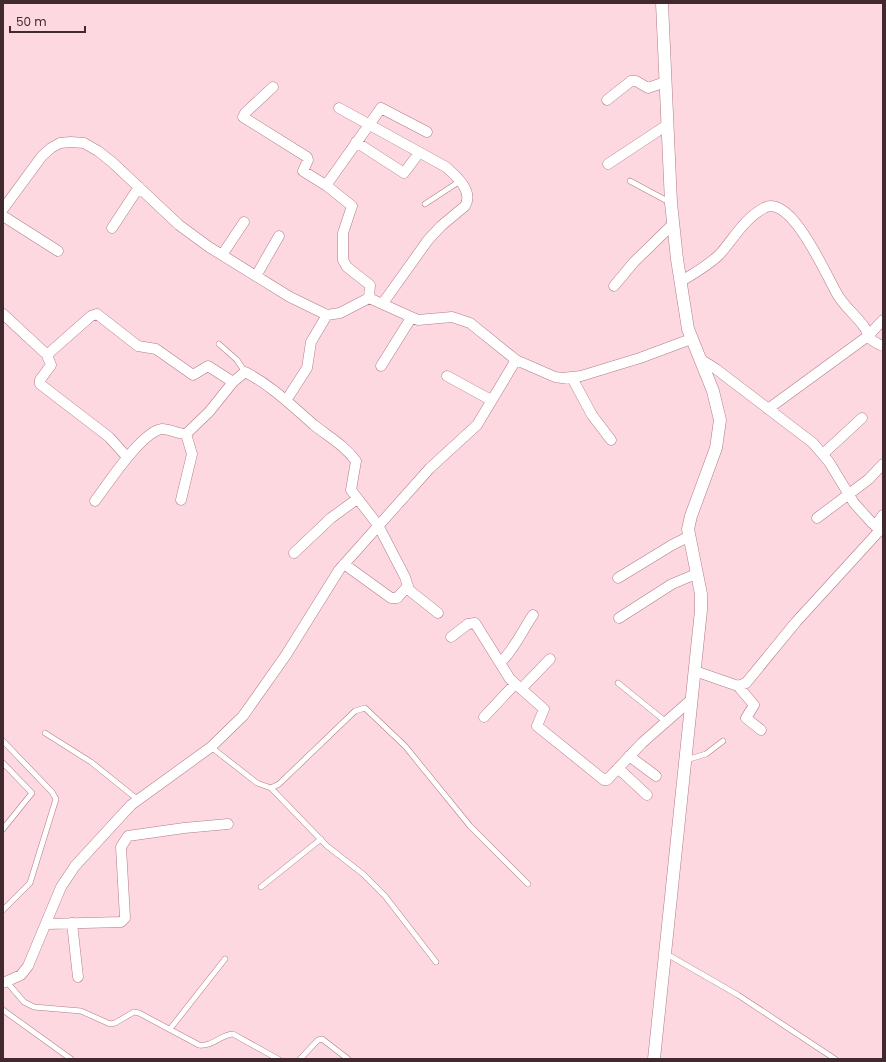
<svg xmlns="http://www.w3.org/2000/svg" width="886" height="1062" viewBox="0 0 886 1062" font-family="Poppins,sans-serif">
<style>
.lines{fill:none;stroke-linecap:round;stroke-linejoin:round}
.service-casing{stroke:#b27b88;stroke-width:6}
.minor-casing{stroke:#b27b88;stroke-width:11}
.tertiary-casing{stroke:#b27b88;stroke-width:13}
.service{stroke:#fff;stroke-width:5}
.minor{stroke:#fff;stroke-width:10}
.tertiary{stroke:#fff;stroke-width:12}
</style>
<rect width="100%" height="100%" fill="#fdd8e0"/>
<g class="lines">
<!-- service casing -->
<g class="service-casing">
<path id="service" d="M630 181 671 203
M425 204 460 181
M219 344 237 360 245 372
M618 683 665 721
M45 733 91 762 137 799
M3 741 52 792 56 799 30 883 3 910
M211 747 257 783 271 788 279 784 355 711 365 708 405 746 470 826 528 884
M686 760 706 754 723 741
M3 763 32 793 3 829
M271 788 327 846 363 874 385 896 436 962
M261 887 321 839
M665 953 738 995 835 1059
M6 981 24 1002 34 1007 81 1011 110 1024 115 1023 134 1012 139 1013 199 1045C212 1047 220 1035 233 1034L278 1059
M3 1010 71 1059
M170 1029 225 959
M300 1059 318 1040 322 1039 348 1059"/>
</g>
<!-- minor casing -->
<g class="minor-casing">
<path id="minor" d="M273 87 245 113 243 117 307 157 308 160 303 171 327 186
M607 100 631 81H636L648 88 665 82
M339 108 446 167C456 176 474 191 465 206L441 226 428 240 383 303
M356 142 404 173 419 153
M608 164 667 125
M3 209 42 156 51 148 60 143 71 142 84 143 98 151 112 162 179 225 209 247 290 297 327 315 340 313 369 298 418 320 452 317 470 323 516 360 555 377 562 378 581 376 640 358 691 339
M3 216 58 251
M112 228 139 187
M222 255 244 222
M256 276 279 236
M680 282C693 274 709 265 720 254 734 238 745 218 764 208 791 193 826 275 836 292 843 306 856 315 865 328 867 331 867 335 870 338 873 342 878 344 883 346
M614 286 634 262 673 224
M369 298 370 285 347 267 343 260V233L352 206 327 186V184L381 108 427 132
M3 314 44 352 48 354 91 316 97 314 138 346 156 349 193 375 208 366 233 382 245 372C271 385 292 406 314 425 329 437 344 445 356 461L351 490 378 525 405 577 409 590 438 613
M46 353 51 365 40 380V384L109 437 127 457
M700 359 716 369 813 443 829 462 854 503 872 523 883 530
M381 366 411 318
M447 376 491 400
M572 378 592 415 611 440
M287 399 307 368 311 342 327 315
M768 409 868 336 883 320
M823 454 862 418
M181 500 192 454 186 434
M95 501C107 485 142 431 162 429 170 429 178 434 186 434L209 412 233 382
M817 518 869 479 883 464
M875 526 883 515
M294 553 331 518 357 499
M344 564 391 598H397L408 586
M618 578 672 545 688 537
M619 618 672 584 696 574
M451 637 468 624 475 623 510 679 544 709 537 726 604 780H607L642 743 692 699
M500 663C514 650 522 631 533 615
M695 671 738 686 746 683 796 622 881 529
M738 686 754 705 746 718 761 730
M521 689 550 659
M484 717 515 684
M629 756 656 776
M618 768 647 795
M72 923 78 977
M47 924 121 922 125 918 121 847 128 836 184 828 228 824
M3 983 21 975 28 966 61 887 75 866 131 805 211 747 243 716 286 655 339 570 430 468 477 425 516 360"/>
</g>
<!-- tertiary casing -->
<g class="tertiary-casing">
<path id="tertiary" d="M654 1059 701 610V594L688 529 691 516 716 448 720 420 713 391 688 329 677 259 671 203 662 3"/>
</g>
<!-- service -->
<use href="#service" class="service"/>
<!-- minor -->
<use href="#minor" class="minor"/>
<!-- tertiary -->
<use href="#tertiary" class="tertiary"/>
</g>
<!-- border -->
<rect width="886" height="1062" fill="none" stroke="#40292f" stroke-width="8"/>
<!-- scale -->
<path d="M10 26v6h75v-6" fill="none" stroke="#40292f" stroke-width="2"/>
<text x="16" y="26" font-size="12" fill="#40292f" stroke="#fdd8e0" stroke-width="3" paint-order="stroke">50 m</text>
</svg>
